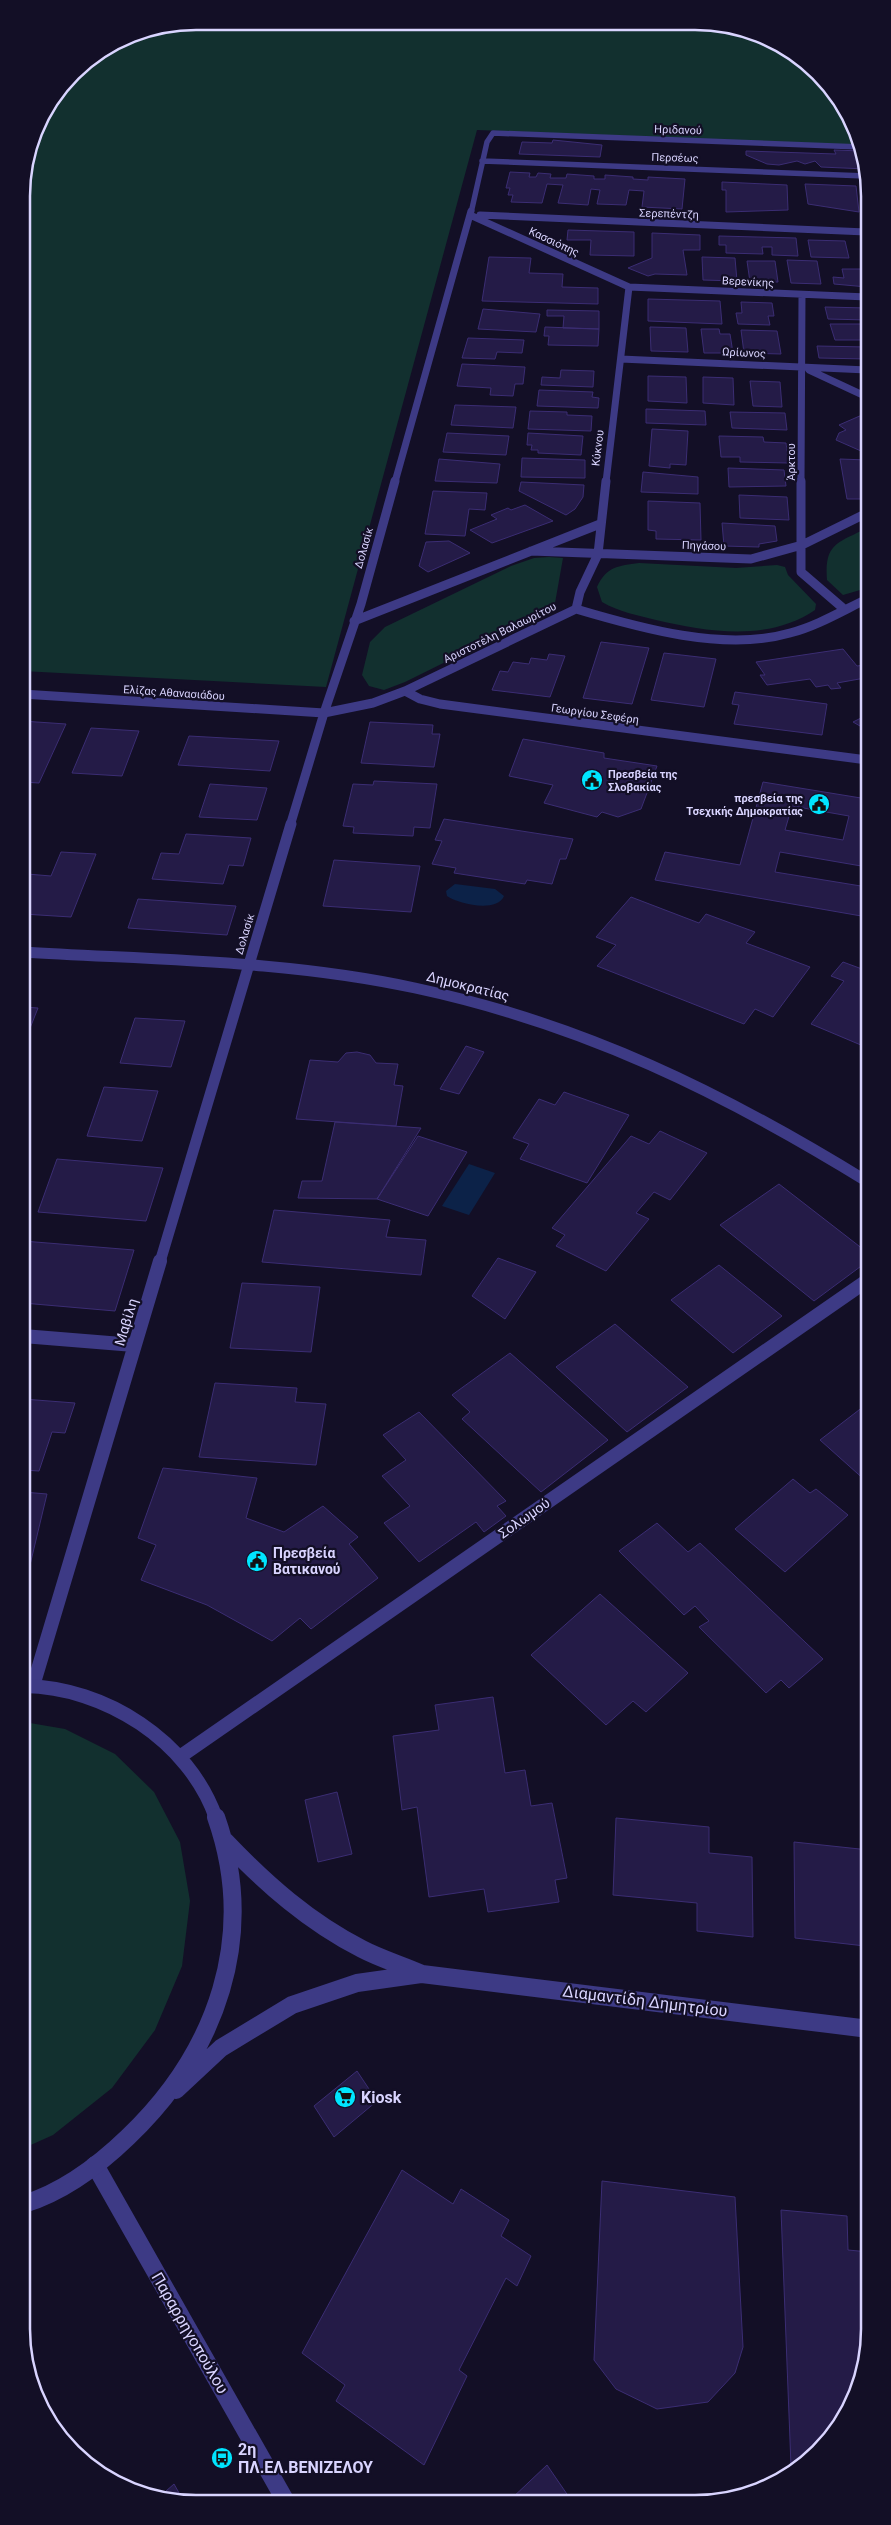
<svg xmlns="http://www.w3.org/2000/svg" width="891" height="2525" viewBox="0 0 891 2525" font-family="Roboto,sans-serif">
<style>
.green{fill:#12302f}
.water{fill:#0c2248}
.building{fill:#241b47;stroke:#3b2d73;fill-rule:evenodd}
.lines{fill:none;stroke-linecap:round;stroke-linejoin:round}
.minor-far5{stroke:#3d3a85;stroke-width:5.5}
.minor-far4{stroke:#3d3a85;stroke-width:7}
.minor-far3{stroke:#3d3a85;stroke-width:9}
.minor-far2{stroke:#3d3a85;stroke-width:11}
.minor-far1{stroke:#3d3a85;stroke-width:14}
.minor{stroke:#3d3a85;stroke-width:18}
.tertiary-far1{stroke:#3d3a85;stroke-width:14}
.tertiary{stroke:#3d3a85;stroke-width:18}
.labels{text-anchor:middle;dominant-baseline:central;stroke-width:4.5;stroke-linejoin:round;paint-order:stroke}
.far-street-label{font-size:11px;fill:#d9d4ff;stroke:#130f26}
.far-poi-label{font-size:11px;font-weight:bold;fill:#d9d4ff;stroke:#130f26;text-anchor:start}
.street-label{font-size:14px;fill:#d9d4ff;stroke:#130f26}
.poi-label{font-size:14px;font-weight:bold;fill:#d9d4ff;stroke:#130f26;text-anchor:start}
.near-street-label{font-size:16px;fill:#d9d4ff;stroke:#130f26}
.near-poi-label{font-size:16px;font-weight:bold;fill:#d9d4ff;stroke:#130f26;text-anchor:start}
.rim{fill:none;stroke:#d9d4ff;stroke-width:2.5}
</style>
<rect width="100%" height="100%" fill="#130f26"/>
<!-- green -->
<path class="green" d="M196 21 729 25 772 39 818 72 846 109 860 145 477 130 326 687 22 671V184L39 119 81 65 130 34Z
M867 528V588L843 595 827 580C824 543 838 543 867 528Z
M549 557 563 558 555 603 544 613 405 682 384 690 369 686 362 675 370 642 385 627 511 566 534 558Z
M639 563 736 568 777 565 785 567 788 575 816 604 815 610C768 642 708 632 656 620 637 615 619 612 602 602L597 587C607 566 618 566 639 563Z
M24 1722 65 1729 115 1754 154 1792 180 1842 190 1901 182 1966 155 2030 112 2088 53 2135 24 2148Z"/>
<!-- water -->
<path class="water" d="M455 884 495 889 504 896C497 913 458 904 447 896L446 891Z
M469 1164 495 1173 469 1215 442 1206Z"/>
<!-- building -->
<path class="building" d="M553 140 602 145 600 157 519 154 522 142 552 143Z
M834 150 862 151 866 169 821 167 815 161 805 164 797 161 779 165 767 164 746 155V151L836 154Z
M510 172 530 173 529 177H536L538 173 551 174 550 178H566L567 174 594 176V179H605V175L633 177V179L648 180V177L685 179 682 209 642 207 644 191 629 190 626 205 597 204 600 190 591 189 588 205 558 203 563 185 547 184 542 203 511 202 513 195H508L510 188H506Z
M722 182 787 185 788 210 726 212V190H722Z
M805 184 856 186 859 212 808 204Z
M568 230 634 232V256L590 255 591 240H567Z
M652 233 700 235V250H683L687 275 655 274 648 276 628 268 652 258Z
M719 236 796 238 798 256 772 255V247H762L763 254 726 253V245H719Z
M808 240 845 241 849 258 811 257Z
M489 257 531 258 529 273 563 274 562 287 598 288V304L482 301Z
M702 257 735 258 737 281 703 280Z
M787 260 817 261 821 284 791 283Z
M747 261H775L778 282H750Z
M842 269H864L867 287 834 284 833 277 844 278Z
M648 299 720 301 722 324 648 321Z
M741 302 772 303 774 316H768L770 325 738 324 736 313H742Z
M825 307 867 308V320L828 319Z
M483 309 540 314 536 332 478 329Z
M547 310 599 311V329L563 328 564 316H547Z
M830 324H864L867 329V340H835Z
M545 327 599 329 598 346 548 345 549 336H544Z
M650 327 686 328 688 352 651 351Z
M701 329H719L720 334H730L733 353H704Z
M741 330 777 331 781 354 744 353Z
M468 338 524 340 522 353 497 352 495 359 462 358Z
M817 346 867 347V359L819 358Z
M462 364 525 367 523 384H515L513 396 490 395 491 388 457 386Z
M561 370 594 371 593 387 541 385 542 377 560 378Z
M648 376 686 377 687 403 648 401Z
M703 377 733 378 734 405 703 403Z
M750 381 780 382 782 407 753 406Z
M539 390 593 392 592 397 599 398 598 408 537 406Z
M455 405 516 407 513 428 451 425Z
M646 409 705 411 706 425 646 423Z
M530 411 567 412V415L592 416 591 431 528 429Z
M730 412 785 413 787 430 732 428Z
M862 415 867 418V449L861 451 836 440 839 433 846 430 839 425Z
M652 429 688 431 686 465 670 464V468L649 466Z
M447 433 509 436 506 455 443 452Z
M528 433 583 436 581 455 538 453V450H531L532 445H527Z
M719 436 763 437 764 442 786 443 789 463 740 462V457H721Z
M522 458 585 460V478L521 477Z
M439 459 500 464 497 483 435 481Z
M840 459 867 460V492H865L867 499H847Z
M728 468 784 470 786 486 729 487Z
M643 472 698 477V494L641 492Z
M521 482 584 485 583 497 575 509 566 515 519 491Z
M433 491 487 493 485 510 469 509 465 536 425 534Z
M739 495 787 497 789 520 740 518Z
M648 501 700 503 701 540 656 539V531L648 530Z
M525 505 553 521 492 543 470 530 497 519 491 515 508 508 511 510Z
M722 523 775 526 777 541 759 544V547L724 546Z
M449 541 470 553 428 572 419 566 426 542Z
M601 642 649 648 632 704 583 698Z
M843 649 857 666 865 665 867 671 860 672 865 678 837 683 841 688 831 689 828 685 816 687 810 679 767 685 760 675H765L756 662Z
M664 653 716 659 704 707 651 700Z
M549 654 565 656 550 697 492 690 500 671 508 672 513 662 529 664 531 658 547 660Z
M735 692 827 704 822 735 734 724 739 705 732 704Z
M867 715V730L853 722Z
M22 721 66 724 39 783 22 782Z
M370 722 433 725 432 734H440L434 767 361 763Z
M91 728 139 731 122 776 72 773Z
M189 736 279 741 270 771 178 765Z
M523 739 604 753V758L657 766 641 809 618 817 602 812 597 817 544 803 553 785 509 776Z
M374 781 437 784 430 828 414 827 413 836 353 833 354 827 343 826 353 784 373 785Z
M763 782 867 799V867L780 852 775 872 867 887V917L655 880 665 852 740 865ZM792 806 849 816 843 840 785 830Z
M210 784 267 788 257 820 199 817Z
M444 819 573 839 566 859H560L552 884 527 880 525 884 454 873 456 868 432 864 442 841 435 840Z
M186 834 251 838 243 866 229 865 223 884 152 879 161 853 179 854Z
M61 852 96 854 71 917 23 914V884L27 874 51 876Z
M334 860 420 866 411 912 323 906Z
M631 897 699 923 706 914 755 932 746 943 810 967 773 1017 755 1009 744 1024 597 966 616 945 596 937Z
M138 899 236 906 227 935 128 928Z
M843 962 862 969 867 962 868 1048 811 1024 844 981 831 976Z
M23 1007 38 1008 23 1046Z
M135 1018 185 1021 171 1067 120 1063Z
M466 1046 484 1052 459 1094 440 1089Z
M357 1052 370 1055 376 1063 398 1064 394 1085 403 1086 396 1126 296 1119 310 1060 338 1062 346 1053Z
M104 1087 158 1091 142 1141 87 1136Z
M564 1092 629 1115 587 1183 520 1159 529 1144 513 1138 539 1099 555 1105Z
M335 1122 421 1128 377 1199 298 1198 302 1181H322Z
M660 1131 707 1153 670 1200 654 1192 636 1213 649 1219 606 1271 556 1246 565 1235 552 1228 631 1136 649 1144Z
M418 1136 467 1152 428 1216 377 1199Z
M57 1159 163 1168 146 1221 38 1212Z
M779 1184 868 1253V1261L814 1301 720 1225Z
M274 1210 390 1220 386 1237 426 1240 421 1275 262 1262Z
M23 1241 134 1250 115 1311 23 1303Z
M498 1258 536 1272 505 1319 472 1296Z
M719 1265 782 1316 733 1353 671 1300Z
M242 1283 320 1287 311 1352 230 1348Z
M615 1324 688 1387 627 1432 556 1367Z
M510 1353 608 1440 541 1492 462 1419 470 1412 452 1395Z
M215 1383 297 1388 295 1402 326 1404 316 1465 199 1457Z
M23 1399 75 1403 65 1433 52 1432 39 1471 23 1470Z
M868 1403V1481L867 1482 820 1440Z
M419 1412 506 1501 497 1506 506 1516 484 1532 476 1522 419 1562 384 1523 410 1506 382 1476 406 1460 383 1435Z
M163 1468 257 1478 246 1518 284 1532 323 1506 358 1537 349 1544 378 1578 311 1629 300 1618 272 1641 207 1605 141 1580 156 1545 138 1538Z
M793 1479 810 1493 816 1489 848 1515 785 1572 735 1529Z
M23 1492 47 1494 30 1565H24Z
M657 1523 688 1552 700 1543 823 1659 789 1688 781 1680 766 1693 699 1627 709 1621 695 1606 684 1615 619 1551Z
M600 1594 688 1673 646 1712 633 1701 606 1725 531 1655Z
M493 1697 505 1773 525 1770 531 1806 552 1803 567 1878 555 1880 559 1902 488 1912 484 1889 429 1897 417 1807 402 1810 393 1736 439 1730 435 1705Z
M337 1792 352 1854 318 1862 305 1800Z
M616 1818 709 1827V1853L752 1857 753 1937 697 1931V1903L613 1895Z
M794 1842 869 1850V1931H865V1946L795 1938Z
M357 2071 377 2101 334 2137 314 2106Z
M402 2170 453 2204 461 2189 509 2220 501 2236 531 2256 517 2286 506 2278 459 2370 467 2376 424 2465 336 2401 345 2385 302 2353Z
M602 2181 735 2197 743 2347 735 2373 708 2402 657 2409 616 2389 594 2360Z
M781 2210 847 2216 848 2250 869 2252V2340L857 2395 827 2444 799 2467 791 2466Z
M547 2465 571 2500H510Z
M174 2484 183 2500 157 2499Z"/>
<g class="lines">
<!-- minor-far5 -->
<path class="minor-far5" d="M482 161 866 176
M471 213 487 142 493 133 861 147"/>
<!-- minor-far4 -->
<path class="minor-far4" d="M470 215 629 287 867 297
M480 215 866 232
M621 359 867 370
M809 370 867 397
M395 482 471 211
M606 482 629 287
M801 482 802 295"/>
<!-- minor-far3 -->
<path class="minor-far3" d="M801 481V572L844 609
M531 551 751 559 802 545 867 513
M576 609 580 592 598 554 606 481
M354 621 600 524
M405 691 420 699 440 704 867 760
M22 694 324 713 373 703 405 691 576 609C640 628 724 652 790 633 817 626 842 611 867 599
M290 826 324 713 361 604 395 481"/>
<!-- minor-far2 -->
<path class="minor-far2" d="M23 952C153 960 286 960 415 988 583 1024 722 1092 868 1182
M160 1262 291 824"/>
<!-- minor-far1 -->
<path class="minor-far1" d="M23 1336 134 1345
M33 1686 160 1261"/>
<!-- minor -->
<path class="minor" d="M95 2165 285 2500"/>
<!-- tertiary-far1 -->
<path class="tertiary-far1" d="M24 1686C105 1687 189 1741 216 1818
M181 1756 868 1280"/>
<!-- tertiary -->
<path class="tertiary" d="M225 1841C266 1884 309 1922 362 1949 381 1959 402 1965 422 1974L869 2029
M176 2090 221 2048 292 2005 357 1983 421 1974
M24 2204C63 2192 99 2165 128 2137 217 2052 258 1936 216 1817"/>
</g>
<!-- icons -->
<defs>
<g id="civic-disc" transform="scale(1.125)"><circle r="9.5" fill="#00e5ff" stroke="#130f26"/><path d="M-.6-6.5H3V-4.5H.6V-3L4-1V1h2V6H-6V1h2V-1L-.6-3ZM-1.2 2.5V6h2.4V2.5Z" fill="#111"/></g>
<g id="supermarket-disc" transform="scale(1.125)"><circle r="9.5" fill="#00e5ff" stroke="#130f26"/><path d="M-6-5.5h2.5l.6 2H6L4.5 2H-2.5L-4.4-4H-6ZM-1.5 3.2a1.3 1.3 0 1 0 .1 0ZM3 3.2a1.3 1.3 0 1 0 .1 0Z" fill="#111"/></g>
<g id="bus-disc" transform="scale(1.125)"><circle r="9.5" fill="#00e5ff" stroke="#130f26"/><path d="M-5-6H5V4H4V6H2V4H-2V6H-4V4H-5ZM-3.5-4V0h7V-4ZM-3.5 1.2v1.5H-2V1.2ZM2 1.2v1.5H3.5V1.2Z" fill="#111"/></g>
</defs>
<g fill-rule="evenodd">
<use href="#civic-disc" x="592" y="780"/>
<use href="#civic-disc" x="819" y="804"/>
<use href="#civic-disc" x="257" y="1561"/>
<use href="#supermarket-disc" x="345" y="2097"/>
<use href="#bus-disc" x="222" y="2458"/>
</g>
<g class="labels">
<!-- far-street labels -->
<g class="far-street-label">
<text transform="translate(678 130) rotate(2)">Ηριδανού</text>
<text transform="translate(675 158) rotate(2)">Περσέως</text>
<text transform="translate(669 214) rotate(2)">Σερεπέντζη</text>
<text transform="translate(554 242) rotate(25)">Κασσιόπης</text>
<text transform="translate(748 282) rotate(3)">Βερενίκης</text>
<text transform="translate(744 353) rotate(3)">Ωρίωνος</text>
<text transform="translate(598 448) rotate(-83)">Κύκνου</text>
<text transform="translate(791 462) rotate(-90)">Άρκτου</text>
<text transform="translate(704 546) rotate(2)">Πηγάσου</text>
<text transform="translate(364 548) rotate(-74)">Δολασίκ</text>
<text transform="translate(500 633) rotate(-26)">Αριστοτέλη Βαλαωρίτου</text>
<text transform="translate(174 693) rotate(4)">Ελίζας Αθανασιάδου</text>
<text transform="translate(595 714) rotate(8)">Γεωργίου Σεφέρη</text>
<text transform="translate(245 934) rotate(-73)">Δολασίκ</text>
</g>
<!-- far-poi labels -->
<g class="far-poi-label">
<text x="608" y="774">Πρεσβεία της<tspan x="608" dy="13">Σλοβακίας</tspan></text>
<text x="803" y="798" text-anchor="end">πρεσβεία της<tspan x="803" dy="13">Τσεχικής Δημοκρατίας</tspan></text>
</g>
<!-- street labels -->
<g class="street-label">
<text transform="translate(468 986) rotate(14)">Δημοκρατίας</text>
<text transform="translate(126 1322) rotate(-73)">Μαβίλη</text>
<text transform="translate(524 1518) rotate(-35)">Σολωμού</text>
</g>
<!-- poi labels -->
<g class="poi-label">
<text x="273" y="1553">Πρεσβεία<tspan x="273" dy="16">Βατικανού</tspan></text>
</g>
<!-- near-street labels -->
<g class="near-street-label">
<text transform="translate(645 2001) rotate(7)">Διαμαντίδη Δημητρίου</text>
<text transform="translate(190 2333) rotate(60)">Παραρρηγοπούλου</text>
</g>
<!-- near-poi labels -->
<g class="near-poi-label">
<text x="361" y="2097">Kiosk</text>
<text x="238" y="2449">2η<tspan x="238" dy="18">ΠΛ.ΕΛ.ΒΕΝΙΖΕΛΟΥ</tspan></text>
</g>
</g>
<!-- crop -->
<path d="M0 0H891V2525H0ZM196 30H695A166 166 0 0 1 861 196V2329A166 166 0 0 1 695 2495H196A166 166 0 0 1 30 2329V196A166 166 0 0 1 196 30Z" fill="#130f26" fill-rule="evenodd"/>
<path class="rim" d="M196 30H695A166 166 0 0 1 861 196V2329A166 166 0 0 1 695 2495H196A166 166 0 0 1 30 2329V196A166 166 0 0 1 196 30Z"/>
</svg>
